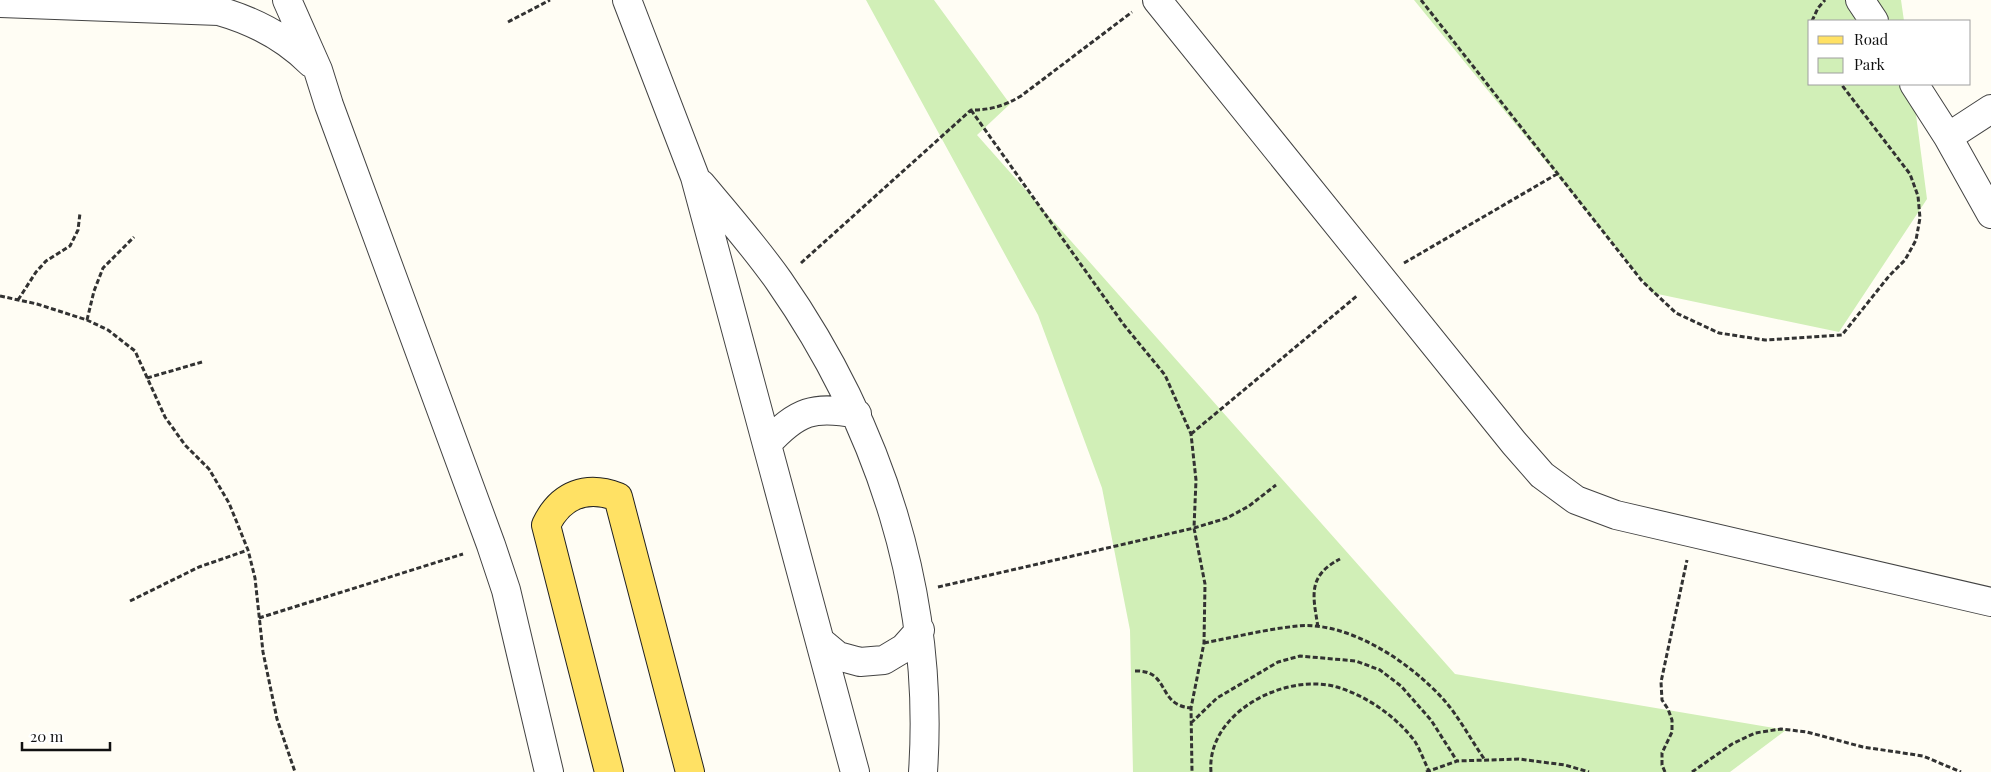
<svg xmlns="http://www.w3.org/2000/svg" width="1991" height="772" viewBox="0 0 1991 772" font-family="'Playfair Display',serif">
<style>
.green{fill:#d1efb7}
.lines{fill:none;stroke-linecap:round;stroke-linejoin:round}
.minor-casing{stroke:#434343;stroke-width:30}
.major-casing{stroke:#212121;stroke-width:30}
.path{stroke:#323232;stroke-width:3;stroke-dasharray:5 2.5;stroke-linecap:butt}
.minor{stroke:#fff;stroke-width:28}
.major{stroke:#ffe164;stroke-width:28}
</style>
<rect width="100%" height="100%" fill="#fffdf4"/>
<!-- green -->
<path class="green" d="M866 0H934L1010 104 977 135 1455 674 1786 730 1730 772H1133L1130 630 1102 488 1038 315Z
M1414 0H1901L1904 21H1810V84H1912L1927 199 1839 332 1653 293Z"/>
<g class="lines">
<!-- minor casing -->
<g class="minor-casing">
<path id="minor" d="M287 0 318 70 329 105 491 545 506 590 549 772
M627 0 695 177 855 772
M1157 0 1514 443 1542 475 1576 500 1616 515 1991 602
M1860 0 1874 21
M0 3 219 11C254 21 284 36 311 63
M1914 84 1948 137 1991 214
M1948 137 1991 109
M701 184C728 216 755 247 779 281 880 426 935 595 923 772
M767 444C797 411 814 405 857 414
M820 641 838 656 860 662 884 660 904 648 920 630"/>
</g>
<!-- major casing -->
<g class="major-casing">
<path id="major" d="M609 772 546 525C561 494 587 485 618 497L690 772"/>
</g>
<!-- path -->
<path class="path" d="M1421 0 1642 281 1676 313 1719 333 1765 340 1842 335 1889 276 1905 260 1916 240 1920 218 1918 196 1910 174 1841 84
M1812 21 1818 8 1825 0
M508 22 550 0
M971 110 1124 325 1165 375 1191 434 1196 480 1194 528 1205 584 1204 643 1191 708 1192 772
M801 263 971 110C991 110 1004 106 1021 96L1132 12
M1404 263 1557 174
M0 296 37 304 87 320 108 330 135 351 165 417 185 445 209 469 229 503 248 550 255 578 263 652 277 719 295 772
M18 300 36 272 46 261 70 246 78 230 80 213
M87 320 94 291 103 268 134 237
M147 378 202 362
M1191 434 1358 295
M938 587 1194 528 1227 518 1249 506 1276 485
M130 601 199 567 248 550
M259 618 463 554
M1318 627C1313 596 1307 576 1340 559
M1204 643C1235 637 1267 629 1298 626 1349 621 1411 663 1444 700 1459 717 1471 740 1485 760
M1135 671C1171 670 1156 705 1191 708
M1191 723 1217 698 1278 662 1300 656 1356 661 1380 670 1401 686 1431 720 1457 761
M1211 772C1206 713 1285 672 1337 687 1367 696 1395 716 1414 740 1420 749 1424 761 1429 771
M1426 772 1457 761 1519 759 1565 765 1589 772
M1665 772 1662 765V753L1672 732V720L1668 709 1662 700 1661 682 1687 560
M1692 772 1732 744 1755 733 1781 729 1807 732 1863 747 1923 756 1961 772"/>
<!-- minor -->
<use href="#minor" class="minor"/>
<!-- major -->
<use href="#major" class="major"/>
</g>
<!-- legend -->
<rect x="1808" y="20" width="162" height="65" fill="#ffffff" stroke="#9f9f9f"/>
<rect x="1818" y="36" width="25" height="8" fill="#ffe164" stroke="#9f9f9f"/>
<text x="1854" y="45" font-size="15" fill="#101010">Road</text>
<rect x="1818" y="58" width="25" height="15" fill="#d1efb7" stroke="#9f9f9f"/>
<text x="1854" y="70" font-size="15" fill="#101010">Park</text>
<!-- scale -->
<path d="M22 742v8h88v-8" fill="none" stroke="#101010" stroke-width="2.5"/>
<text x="30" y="742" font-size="15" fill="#101010" stroke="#ffffff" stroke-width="4" paint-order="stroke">20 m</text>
</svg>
